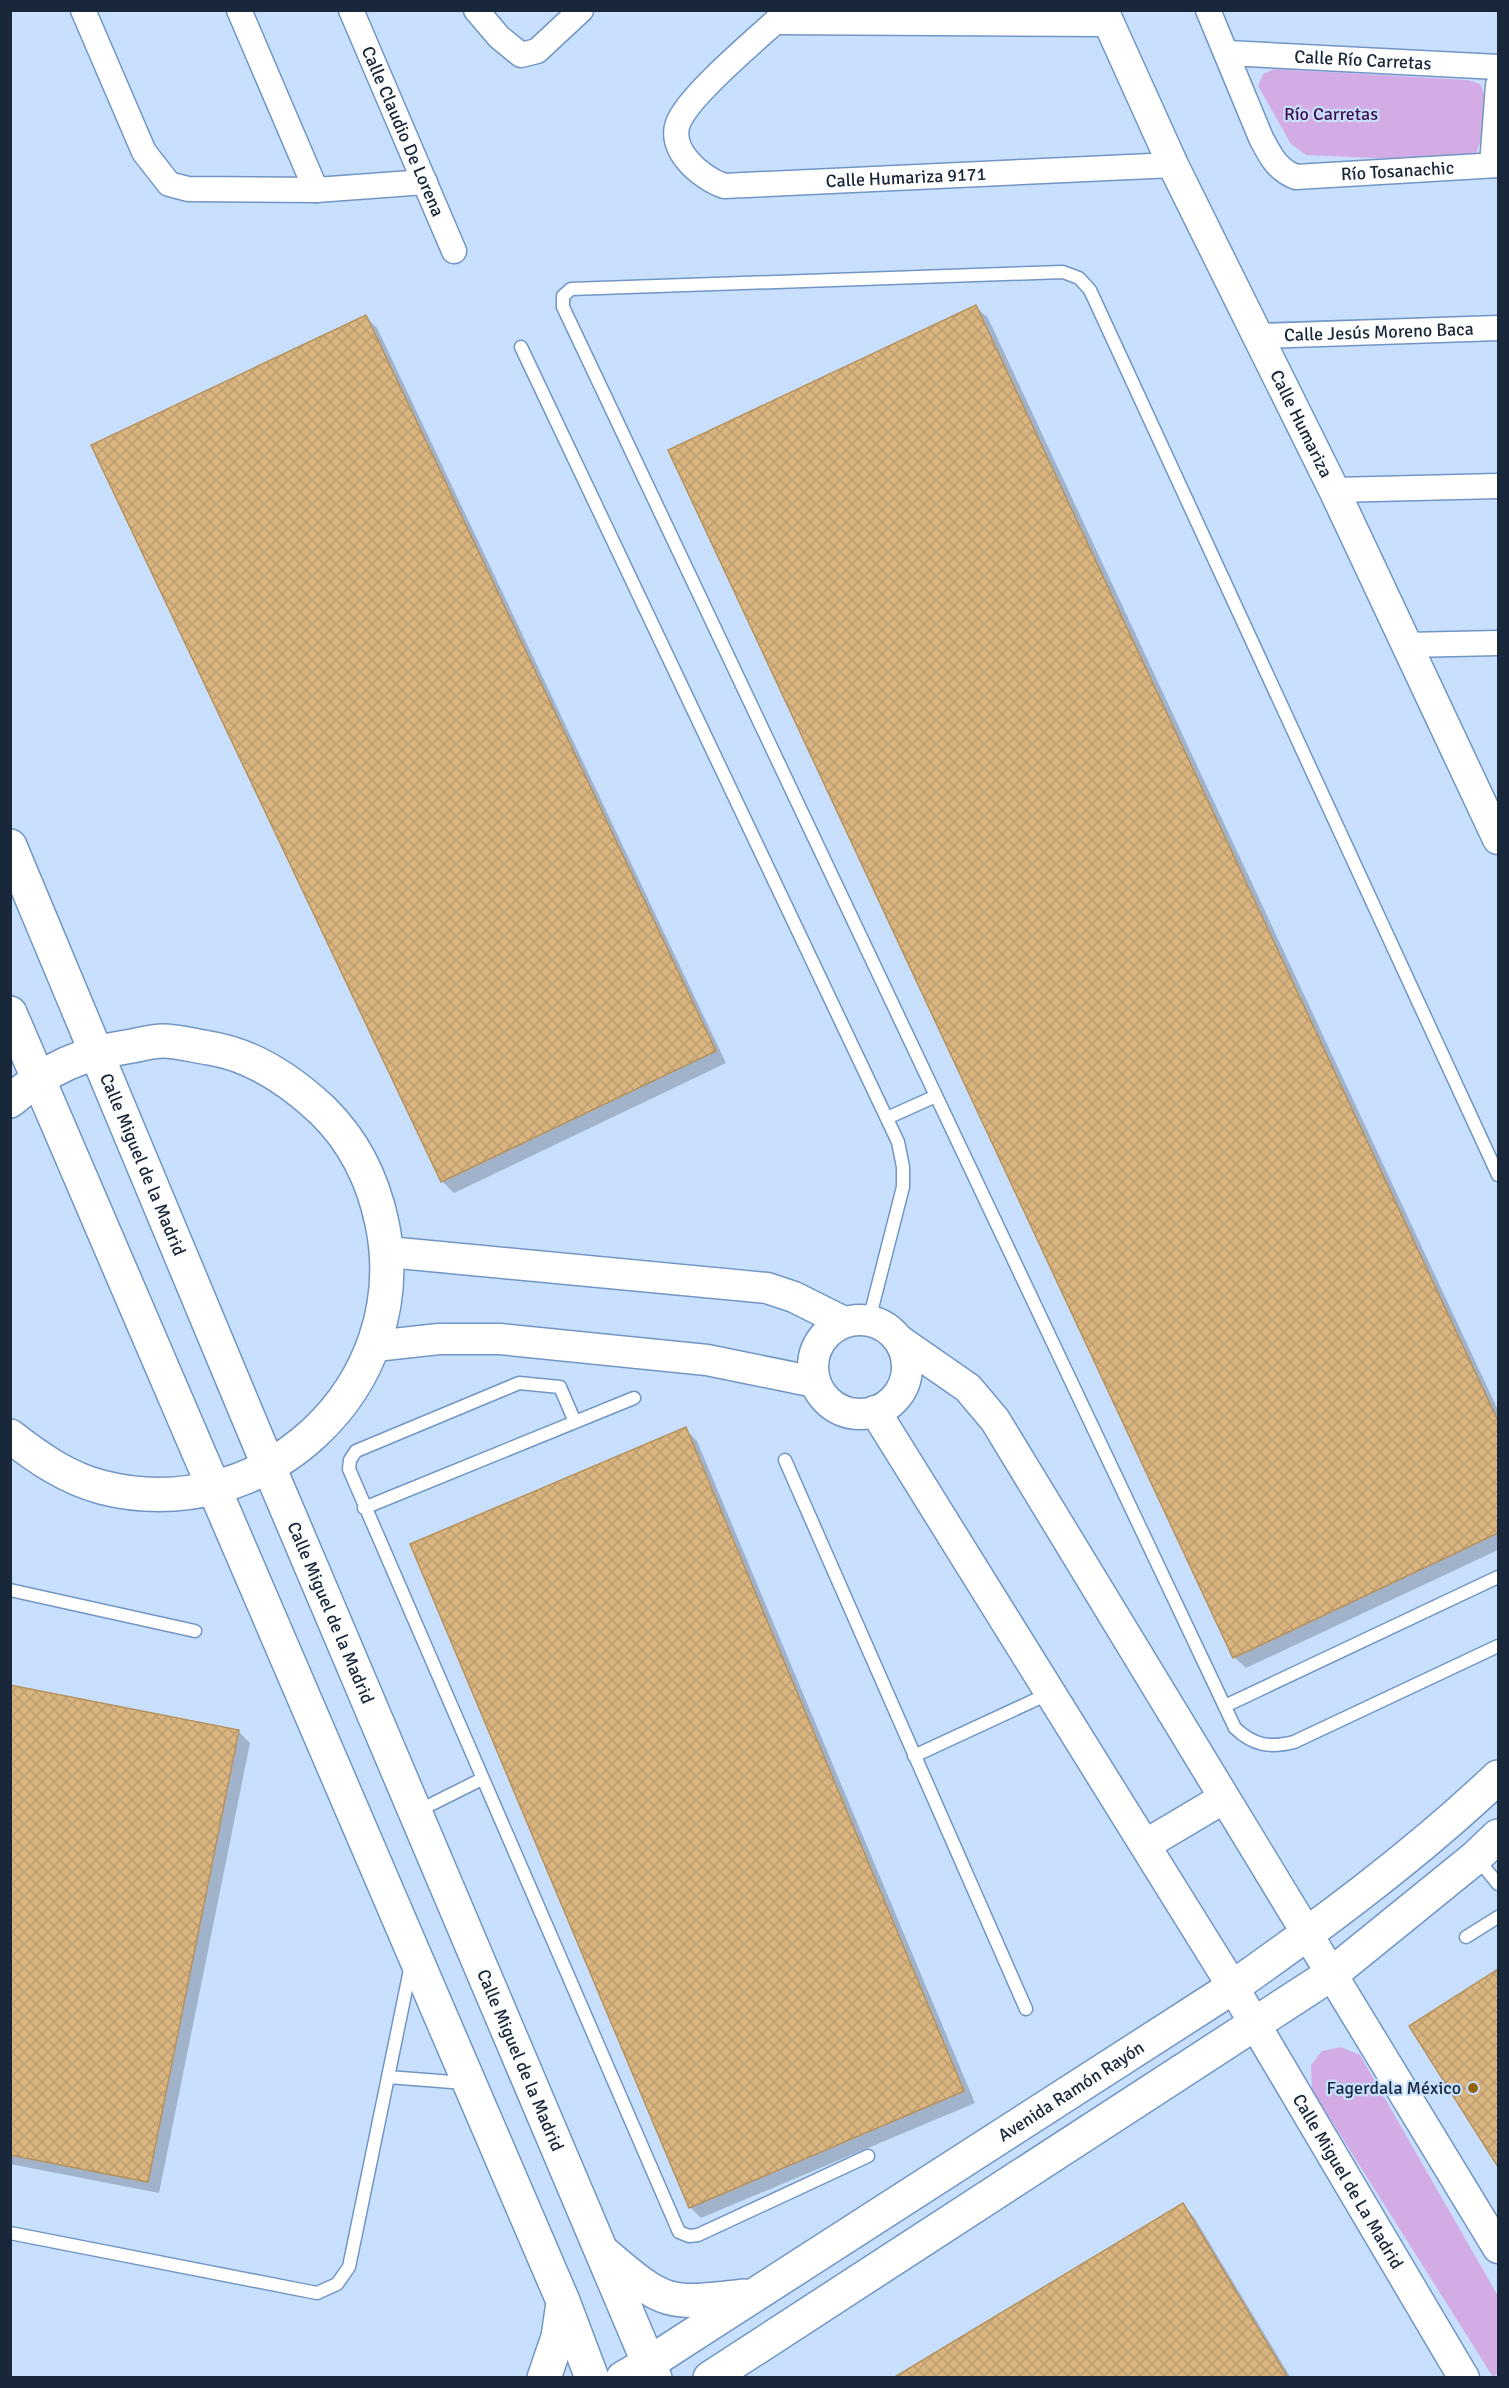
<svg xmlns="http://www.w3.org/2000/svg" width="1509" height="2388" viewBox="0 0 1509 2388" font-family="Signika,sans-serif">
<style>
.park{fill:#d4ace5}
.shadow{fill:#0003}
.building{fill:url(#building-cross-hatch);stroke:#b6925e;stroke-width:1.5}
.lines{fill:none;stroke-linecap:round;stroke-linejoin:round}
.service-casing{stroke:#7195c5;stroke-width:15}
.minor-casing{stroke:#7195c5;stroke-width:27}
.tertiary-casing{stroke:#7195c5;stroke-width:33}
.secondary-casing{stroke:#7195c5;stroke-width:36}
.service{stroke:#fff;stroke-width:12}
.minor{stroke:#fff;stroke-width:24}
.tertiary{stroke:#fff;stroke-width:30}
.secondary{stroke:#fff;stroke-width:33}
.poi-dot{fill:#8f6109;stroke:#c8e0fe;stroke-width:2}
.labels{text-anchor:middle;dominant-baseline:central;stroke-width:4.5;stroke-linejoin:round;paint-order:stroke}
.street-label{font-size:18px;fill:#18273a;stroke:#c8e0fe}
.park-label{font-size:18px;fill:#400d51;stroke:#c8e0fe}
.poi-label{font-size:18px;fill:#18273a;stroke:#c8e0fe;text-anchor:end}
</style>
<defs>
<pattern id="building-cross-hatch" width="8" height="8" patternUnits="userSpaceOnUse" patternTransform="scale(1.5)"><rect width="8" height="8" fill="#dbb580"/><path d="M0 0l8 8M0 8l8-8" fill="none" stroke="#bb9c6f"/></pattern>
</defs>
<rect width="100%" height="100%" fill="#c8e0fe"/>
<!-- park -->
<path class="park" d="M1274 69 1468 80 1480 84C1491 104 1485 135 1475 155L1460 162 1306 155 1291 144 1258 86 1263 74Z
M1341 2047 1360 2055 1498 2296V2373L1493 2377 1312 2090 1311 2065 1322 2051Z"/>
<!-- shadow -->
<path class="shadow" d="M976 307 988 318 1498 1410V1550L1246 1668 1234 1657Z
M365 316 377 328 726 1063 454 1193 442 1181Z
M685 1429 697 1441 975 2103 701 2218 690 2207Z
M10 1687 238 1731 250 1743 159 2193 10 2164Z
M1498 1971V2161L1411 2027Z
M1183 2205 1194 2217 1291 2378H896Z"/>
<!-- building -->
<path class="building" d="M976 305 1498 1421V1533L1233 1658 668 450Z
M366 315 716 1051 441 1182 91 445Z
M686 1427 964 2091 689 2208 410 1544Z
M10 1685 239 1730 148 2182 10 2155Z
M1498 1969V2167L1409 2026Z
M1183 2203 1288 2378H893Z"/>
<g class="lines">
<!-- service casing -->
<g class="service-casing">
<path id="service" d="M521 347 898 1142 903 1167V1187L869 1320
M887 1118 936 1096
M1498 1175 1090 290 1079 278 1063 272 571 289 563 296V307L1235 1728C1254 1746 1270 1748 1294 1742L1498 1646
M575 1422 560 1387 519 1383 512 1386 356 1451 350 1460 349 1469 679 2232 689 2236 698 2235 868 2156
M785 1460 1026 2009
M364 1508 634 1398
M10 1590 195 1631
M1225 1706 1498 1577
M914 1756 1050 1693
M416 1812 482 1779
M1476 1857 1498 1884
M1466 1937 1498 1917
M388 2077 465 2083
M10 2233 317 2293 337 2284 349 2267 411 1965"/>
</g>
<!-- minor casing -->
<g class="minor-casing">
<g id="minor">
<path d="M83 10 144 152 169 184 188 189 316 190 425 182"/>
<path d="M239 10 316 190"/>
<path id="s1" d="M351 10 454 251"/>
<path d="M476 10 499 37 521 55 537 51 581 10"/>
<path id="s2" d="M788 10C762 35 692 92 679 121 666 149 701 178 724 186L1173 165"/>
<path id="s3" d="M1208 10 1261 138C1270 155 1277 170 1296 177L1498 165"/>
<path d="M776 22 1107 24"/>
<path id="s4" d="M1227 53 1498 67"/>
<path d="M1492 165 1498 85"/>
<path id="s5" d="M1259 336 1498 328"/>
<path d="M1334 490 1498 486"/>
<path d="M1406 645 1498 643"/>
</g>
</g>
<!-- tertiary casing -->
<g class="tertiary-casing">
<g id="tertiary">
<path id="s6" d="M1103 10 1173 165 1334 490 1498 839"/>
<path d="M388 1252 767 1288 794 1297 844 1322"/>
<circle cx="860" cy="1367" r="47"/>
<path d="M899 1340 968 1388 995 1420 1498 2248"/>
<path d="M375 1346 439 1339H500L707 1360 815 1382"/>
<path id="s7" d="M875 1411 1233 1987 1464 2378"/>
<path d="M1145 1845 1224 1798"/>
</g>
</g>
<!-- secondary casing -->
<g class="secondary-casing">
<g id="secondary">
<path id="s8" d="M10 846 269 1467 655 2378"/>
<path d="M10 1013 563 2301 592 2378"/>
<path d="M10 1101C50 1067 80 1054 132 1046 142 1044 153 1041 163 1041 178 1041 195 1046 209 1048 253 1055 290 1080 322 1110 354 1141 373 1180 382 1223 416 1387 263 1529 101 1487 67 1478 38 1458 10 1436"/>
<path d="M605 2254C665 2305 667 2305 745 2296"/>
<path d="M544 2378 558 2337 563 2303"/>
<path id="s9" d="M623 2378 649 2363 1233 1987C1325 1922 1417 1854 1498 1777"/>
<path d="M710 2378 1333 1973 1476 1857 1498 1836"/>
</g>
</g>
<!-- service -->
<use href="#service" class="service"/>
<!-- minor -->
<use href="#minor" class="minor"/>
<!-- tertiary -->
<use href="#tertiary" class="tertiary"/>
<!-- secondary -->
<use href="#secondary" class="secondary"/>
</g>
<!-- markers -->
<circle class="poi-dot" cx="1473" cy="2088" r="6"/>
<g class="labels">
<!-- street labels -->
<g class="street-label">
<text stroke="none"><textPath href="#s4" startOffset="136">Calle Río Carretas</textPath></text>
<text stroke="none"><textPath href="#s1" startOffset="132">Calle Claudio De Lorena</textPath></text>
<text stroke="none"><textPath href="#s3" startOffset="294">Río Tosanachic</textPath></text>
<text stroke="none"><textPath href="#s2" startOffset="426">Calle Humariza 9171</textPath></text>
<text stroke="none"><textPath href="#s5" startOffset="120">Calle Jesús Moreno Baca</textPath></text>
<text stroke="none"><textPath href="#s6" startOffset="459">Calle Humariza</textPath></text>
<text stroke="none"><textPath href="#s8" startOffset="345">Calle Miguel de la Madrid</textPath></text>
<text stroke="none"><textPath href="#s8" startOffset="831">Calle Miguel de la Madrid</textPath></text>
<text stroke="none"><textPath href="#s8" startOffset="1317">Calle Miguel de la Madrid</textPath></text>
<text stroke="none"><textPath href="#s9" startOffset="532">Avenida Ramón Rayón</textPath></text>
<text stroke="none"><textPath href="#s7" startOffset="904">Calle Miguel de La Madrid</textPath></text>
</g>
<!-- park labels -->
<g class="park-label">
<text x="1331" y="114">Río Carretas</text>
</g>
<!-- poi labels -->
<g class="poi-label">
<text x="1461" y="2088">Fagerdala México</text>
</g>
</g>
<!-- border -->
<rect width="1509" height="2388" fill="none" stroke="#18273a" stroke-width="24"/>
</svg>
